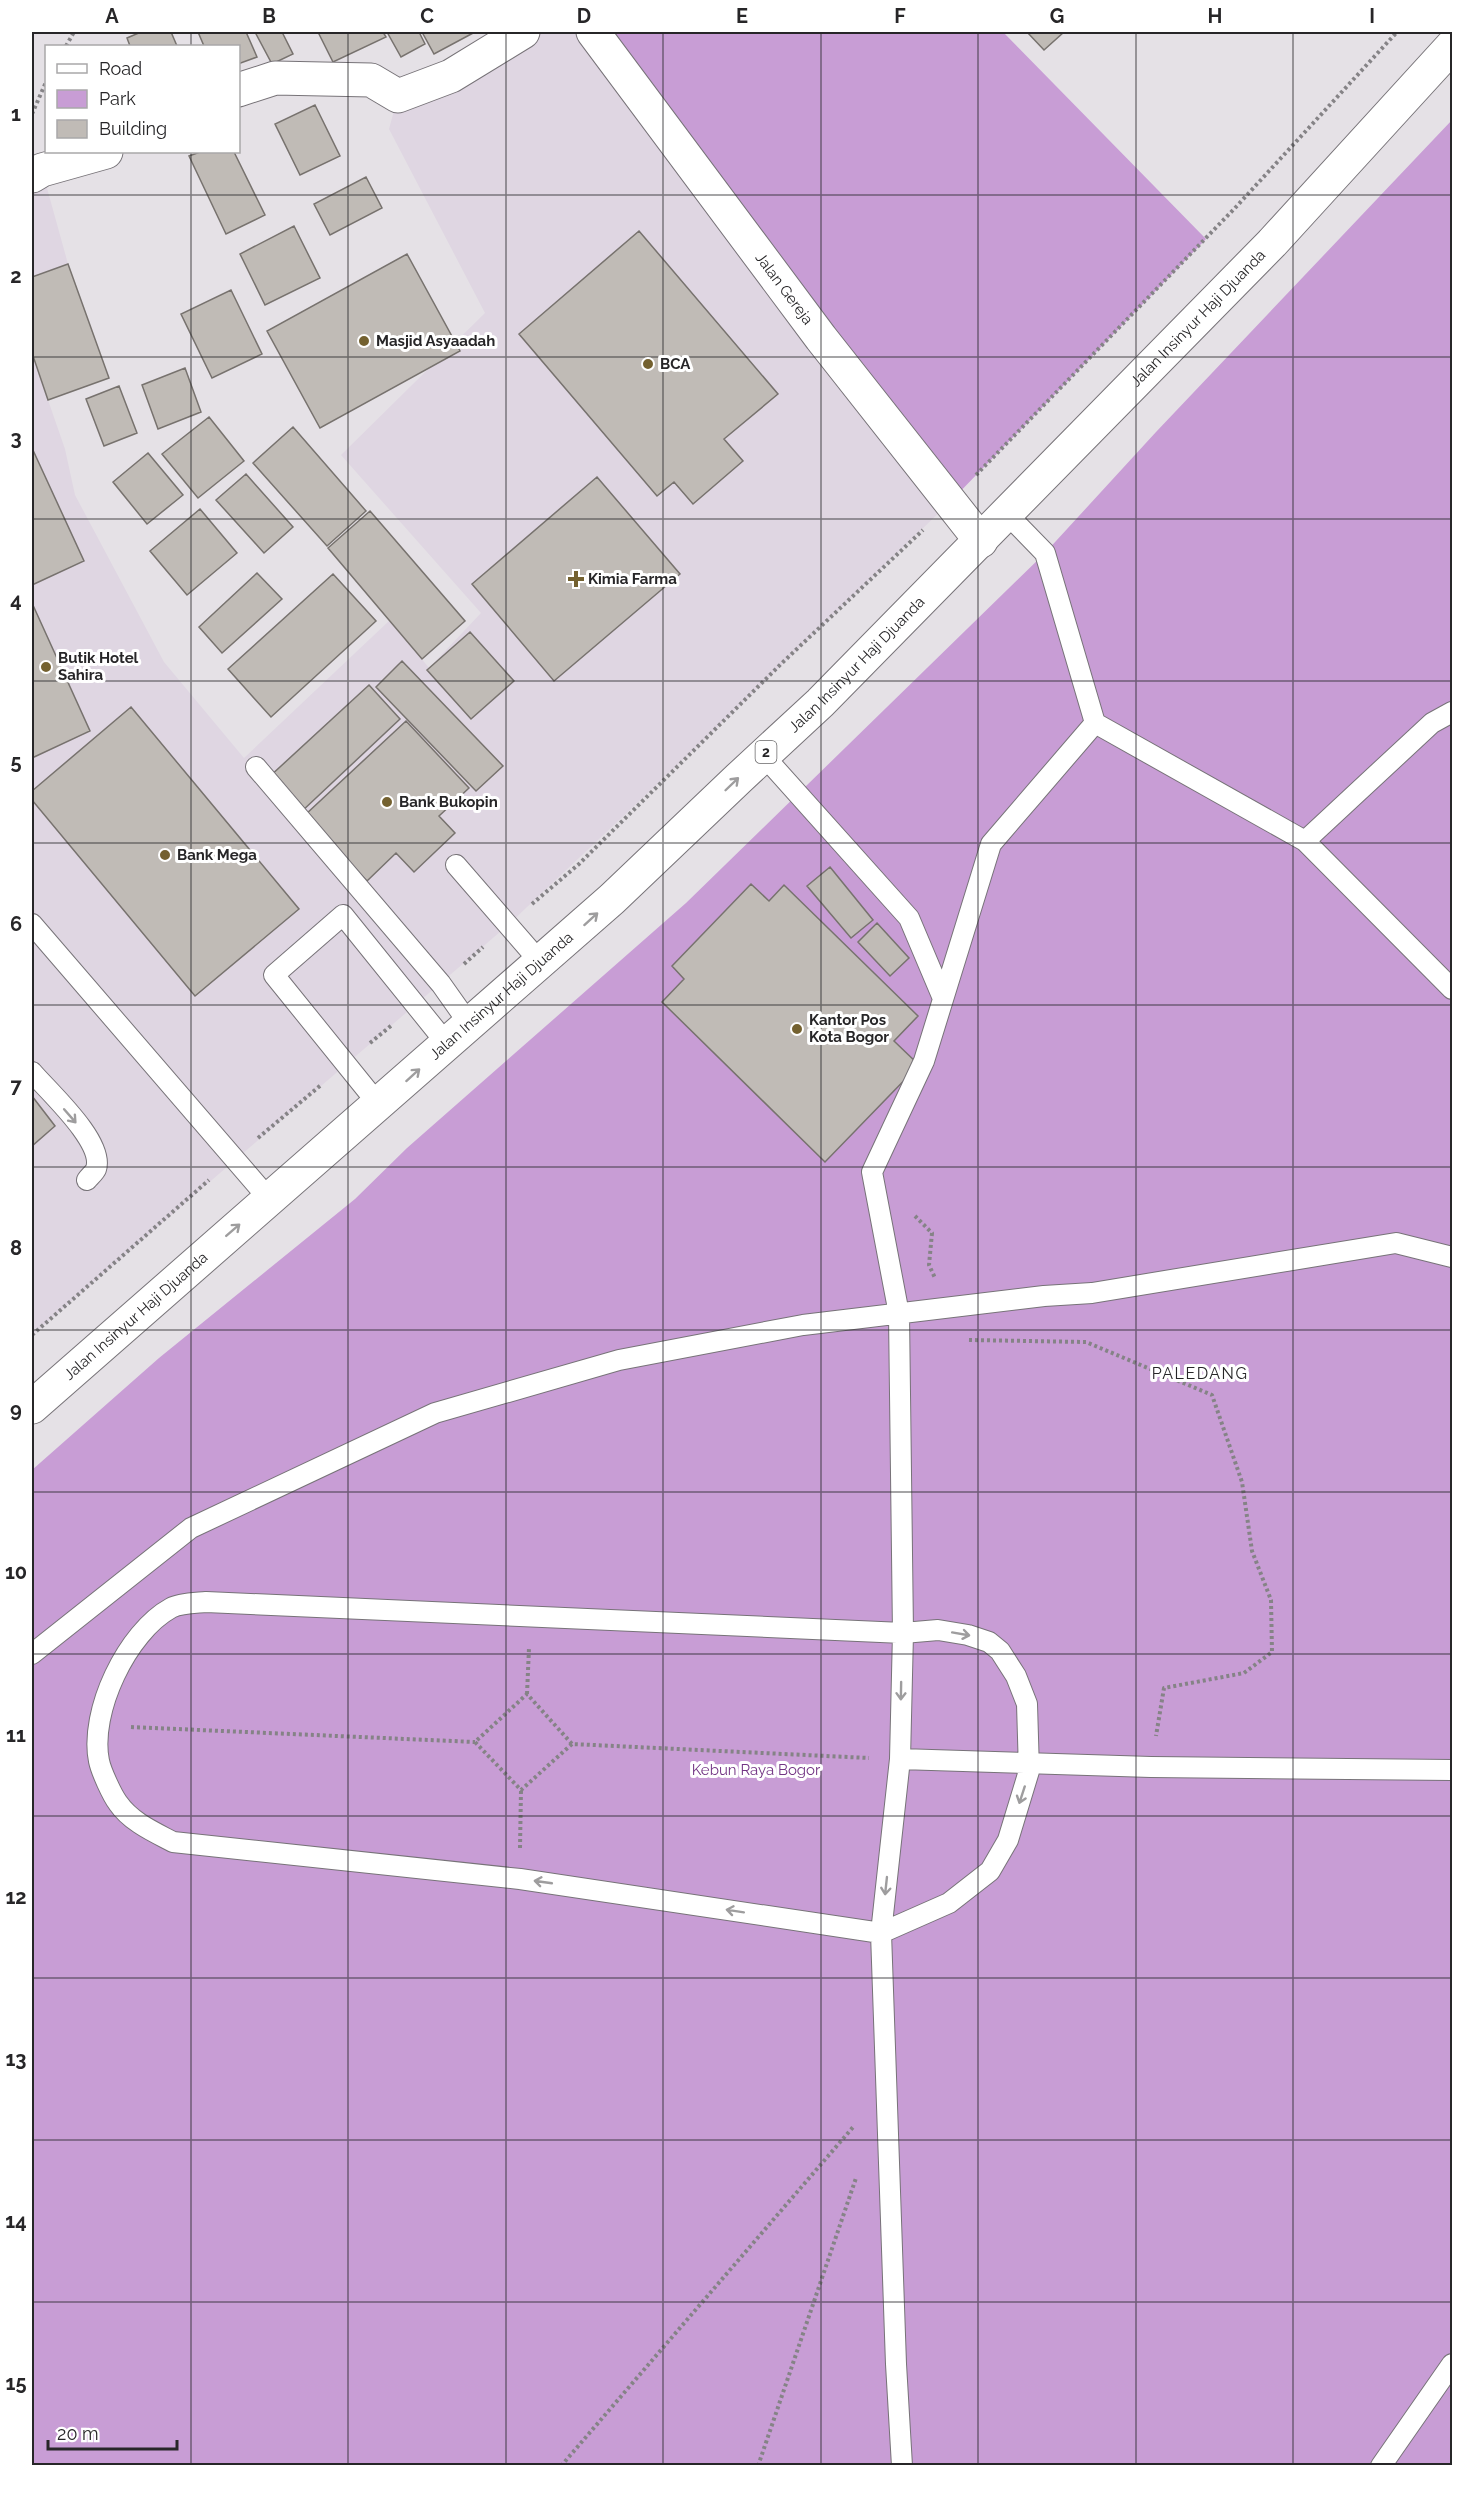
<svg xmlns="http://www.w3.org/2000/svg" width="1484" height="2497" viewBox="0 0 1484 2497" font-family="Raleway,sans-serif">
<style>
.built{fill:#dfd6e2}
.green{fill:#c89dd5}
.building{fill:#c0bbb6;stroke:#77726e;stroke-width:1.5}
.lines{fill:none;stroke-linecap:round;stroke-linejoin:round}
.lane-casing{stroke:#777378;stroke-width:22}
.street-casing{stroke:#777378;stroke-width:35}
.primary-casing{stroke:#777378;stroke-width:35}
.path{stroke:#858386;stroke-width:4;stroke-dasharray:3 3;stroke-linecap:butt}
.lane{stroke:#fff;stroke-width:20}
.street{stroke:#fff;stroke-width:33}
.primary{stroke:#fff;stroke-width:33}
.oneway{stroke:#9e9d9e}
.grid{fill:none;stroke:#272628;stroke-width:1.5;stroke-opacity:0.55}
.poi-dot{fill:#746130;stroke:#fff;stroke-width:2}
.labels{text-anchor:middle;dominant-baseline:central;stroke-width:6;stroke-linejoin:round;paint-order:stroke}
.shield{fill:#fff;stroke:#686768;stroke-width:1.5}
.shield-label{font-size:14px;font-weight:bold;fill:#272628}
.street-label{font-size:15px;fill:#272628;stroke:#fff}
.poi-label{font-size:15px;font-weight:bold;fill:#272628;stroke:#fff;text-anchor:start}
.park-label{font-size:15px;fill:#733584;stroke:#fff}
.neighbourhood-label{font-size:16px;letter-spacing:1.5px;fill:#272628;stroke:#fff}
.neatline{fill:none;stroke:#272628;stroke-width:2}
.grid-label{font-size:20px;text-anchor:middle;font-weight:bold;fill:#272628}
</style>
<rect width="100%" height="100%" fill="#e5e1e6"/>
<!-- built -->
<path class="built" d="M523 32H593L949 503 706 738 508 925 32 1335V176L42 170 68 264 109 378 48 400 65 449 75 495 164 662 244 758 390 620 429 668 481 613 341 455 485 313 389 129 398 96Z"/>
<!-- green -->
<path class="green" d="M593 32H1003L1206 239 949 503Z
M1452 120V2465H32V1470L159 1358 355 1199 407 1148 686 903 1045 553 1156 432Z"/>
<!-- building -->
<path class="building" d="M141 32H171L177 46H130L127 38Z
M198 32H246L257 57 238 64V46H204Z
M255 32H282L293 54 272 64Z
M318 32H383L386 37 333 62Z
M387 32H419L425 44 401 57Z
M422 32H475L434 54Z
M1027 32H1064L1044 50Z
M315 105 340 156 300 175 275 124Z
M200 152H234L265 215 226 234 189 156Z
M366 177 382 208 330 235 314 204Z
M294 226 320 278 265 305 240 254Z
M639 231 778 394 724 439 743 461 693 504 674 482 657 496 519 334Z
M407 254 460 351 320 428 267 331Z
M68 264 109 378 48 400 32 353V277Z
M231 290 262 354 212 378 181 314Z
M185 368 201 412 158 429 142 385Z
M119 386 137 433 104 446 86 399Z
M209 417 244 461 198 498 162 454Z
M293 427 366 511 327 546 253 463Z
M32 448 84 561 32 585Z
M148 453 183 495 147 524 113 482Z
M246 474 293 527 264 553 216 500Z
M597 477 680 574 554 681 472 584Z
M200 509 237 553 187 595 150 551Z
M370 511 465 621 422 659 328 548Z
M257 573 282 599 222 653 199 627Z
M333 574 376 621 271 717 228 669Z
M32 603 90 731 32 758Z
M470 632 514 681 471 719 427 670Z
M402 661 503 766 476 791 376 687Z
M369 685 400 719 300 813 268 778Z
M131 707 299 909 195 996 32 800V791Z
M406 721 469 788 439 816 455 833 414 872 396 853 367 881 305 815Z
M830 867 873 920 851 938 807 886Z
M751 884 769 901 784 885 918 1016 894 1041 919 1065 825 1162 662 1002 684 979 672 966Z
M877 923 909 958 890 976 858 942Z
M32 1096 55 1126 32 1146Z"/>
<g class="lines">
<!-- lane casing -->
<g class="lane-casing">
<path id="lane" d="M1007 514 1045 553 1095 723 1305 841 1452 989
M763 755 909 918 942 996
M256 767 441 984 470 1025
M1305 841 1432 723 1452 712
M456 865 541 963
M32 924 269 1199
M32 1072C48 1091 105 1142 96 1169 95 1172 89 1177 87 1180
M379 1105 274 975 343 915 447 1044
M32 1654 191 1528 435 1413 619 1360 803 1325 1044 1296 1092 1293 1396 1243 1452 1257
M900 1759 1151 1767 1452 1770
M902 2466 896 2364 881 1933 949 1903 990 1871 1008 1840 1029 1771 1027 1704 1016 1676 1000 1651 989 1642 968 1635 938 1630 903 1633 206 1602C196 1603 180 1603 171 1608 127 1632 89 1712 99 1761 101 1771 112 1795 118 1803 131 1822 154 1832 173 1842L520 1879 881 1933 900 1759 903 1633 899 1314 872 1172 924 1061 991 844 1095 723
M1381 2466 1452 2364"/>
</g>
<!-- street casing -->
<g class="street-casing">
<g id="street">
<path id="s1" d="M593 32 821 338 981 541"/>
<path d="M238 90 275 78 371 80 398 96 451 76 523 32"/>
<path d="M32 176 42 170 106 152"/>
</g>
</g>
<!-- primary casing -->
<g class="primary-casing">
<g id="primary">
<path id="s2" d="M32 1407 612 899 739 778 820 703 1272 243 1452 46"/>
</g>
</g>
<!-- path -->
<path class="path" d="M66 46 74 32
M32 114 46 82
M976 475 1235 208 1397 32
M532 904 579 864 782 663 923 530
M464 964 483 947
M370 1043 392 1025
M258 1138 321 1085
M915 1216 932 1233 929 1265 935 1278
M32 1335 209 1180
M969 1340 1086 1342 1212 1395 1242 1482 1252 1551 1271 1600 1272 1652 1244 1673 1164 1688 1156 1736
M527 1694 529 1648
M131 1727 475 1742
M572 1744 521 1790 475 1742 527 1694 572 1744 869 1758
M520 1848 521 1790
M561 2466 854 2126
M758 2466 856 2178"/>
<!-- lane -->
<use href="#lane" class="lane"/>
<!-- street -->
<use href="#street" class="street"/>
<!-- primary -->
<use href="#primary" class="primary"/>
</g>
<!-- one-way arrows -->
<defs><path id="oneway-shaft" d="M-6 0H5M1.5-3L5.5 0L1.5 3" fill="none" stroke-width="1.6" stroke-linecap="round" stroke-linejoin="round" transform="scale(1.5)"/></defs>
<g class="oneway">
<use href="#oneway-shaft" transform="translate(732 784) rotate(-44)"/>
<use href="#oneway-shaft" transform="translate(591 919) rotate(-42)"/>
<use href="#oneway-shaft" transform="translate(413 1075) rotate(-42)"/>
<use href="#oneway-shaft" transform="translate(70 1116) rotate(49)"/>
<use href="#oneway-shaft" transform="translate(233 1230) rotate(-41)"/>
<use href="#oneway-shaft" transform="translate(961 1634) rotate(10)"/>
<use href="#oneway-shaft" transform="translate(901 1691) rotate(91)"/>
<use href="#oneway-shaft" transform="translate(1022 1795) rotate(108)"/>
<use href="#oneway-shaft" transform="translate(543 1882) rotate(-172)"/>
<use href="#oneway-shaft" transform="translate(886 1886) rotate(96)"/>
<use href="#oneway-shaft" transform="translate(735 1911) rotate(-171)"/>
</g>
<!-- grid -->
<path class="grid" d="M191 32V46M348 32V2466M506 32V2466M663 32V2466M821 32V2466M978 32V2466M1136 32V2466M1293 32V2466M191 152V2466M32 195H1452M32 357H1452M32 519H1452M32 681H1452M32 843H1452M32 1005H1452M32 1167H1452M32 1330H1452M32 1492H1452M32 1654H1452M32 1816H1452M32 1978H1452M32 2140H1452M32 2302H1452"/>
<!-- markers -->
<g class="poi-dot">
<circle cx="364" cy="341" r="6"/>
<circle cx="648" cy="364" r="6"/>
<path d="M573 570h6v6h6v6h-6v6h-6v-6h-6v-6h6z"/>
<circle cx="46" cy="667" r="6"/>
<circle cx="387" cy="802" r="6"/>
<circle cx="165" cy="855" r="6"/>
<circle cx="797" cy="1029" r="6"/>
</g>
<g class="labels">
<!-- shield labels -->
<rect class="shield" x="755.5" y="741" width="21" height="22" rx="4.5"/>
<g class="shield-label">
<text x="766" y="752">2</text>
</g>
<!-- street labels -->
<g class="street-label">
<text stroke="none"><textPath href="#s1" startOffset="320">Jalan Gereja</textPath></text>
<text stroke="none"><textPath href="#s2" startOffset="1596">Jalan Insinyur Haji Djuanda</textPath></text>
<text stroke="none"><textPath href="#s2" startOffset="1110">Jalan Insinyur Haji Djuanda</textPath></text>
<text stroke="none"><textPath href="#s2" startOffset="624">Jalan Insinyur Haji Djuanda</textPath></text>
<text stroke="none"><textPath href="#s2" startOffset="138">Jalan Insinyur Haji Djuanda</textPath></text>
</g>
<!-- poi labels -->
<g class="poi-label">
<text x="376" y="341">Masjid Asyaadah</text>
<text x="660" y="364">BCA</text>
<text x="588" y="579">Kimia Farma</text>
<text x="58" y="658">Butik Hotel<tspan x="58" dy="17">Sahira</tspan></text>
<text x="399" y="802">Bank Bukopin</text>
<text x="177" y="855">Bank Mega</text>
<text x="809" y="1020">Kantor Pos<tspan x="809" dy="17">Kota Bogor</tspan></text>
</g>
<!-- park labels -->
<g class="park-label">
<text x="756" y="1770">Kebun Raya Bogor</text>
</g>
<!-- neighbourhood labels -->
<g class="neighbourhood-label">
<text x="1200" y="1373">PALEDANG</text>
</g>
</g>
<!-- border -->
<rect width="1484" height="2497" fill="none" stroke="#ffffff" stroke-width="66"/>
<!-- legend -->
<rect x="45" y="45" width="195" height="108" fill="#ffffff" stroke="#a9a8a9" stroke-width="1.5"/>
<rect x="57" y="64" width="30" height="9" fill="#ffffff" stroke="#a9a8a9" stroke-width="1.5"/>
<text x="99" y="75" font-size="18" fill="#272628">Road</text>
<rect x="57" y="90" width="30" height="18" fill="#c89dd5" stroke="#a9a8a9" stroke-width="1.5"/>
<text x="99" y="105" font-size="18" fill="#272628">Park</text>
<rect x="57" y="120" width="30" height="18" fill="#c0bbb6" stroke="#a9a8a9" stroke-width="1.5"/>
<text x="99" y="135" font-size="18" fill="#272628">Building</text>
<!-- scale -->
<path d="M48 2440v9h129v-9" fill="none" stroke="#272628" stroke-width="3"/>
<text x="57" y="2440" font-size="18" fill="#272628" stroke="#ffffff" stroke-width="4.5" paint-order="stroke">20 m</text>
<rect x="33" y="33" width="1418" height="2431" class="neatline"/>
<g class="grid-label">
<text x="112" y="23">A</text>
<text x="269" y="23">B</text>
<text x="427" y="23">C</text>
<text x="584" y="23">D</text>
<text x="742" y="23">E</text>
<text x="900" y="23">F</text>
<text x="1057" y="23">G</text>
<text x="1215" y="23">H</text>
<text x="1372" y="23">I</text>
<text x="16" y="121">1</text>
<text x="16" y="283">2</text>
<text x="16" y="445">3</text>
<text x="16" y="607">4</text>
<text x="16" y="769">5</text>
<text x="16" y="931">6</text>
<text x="16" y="1093">7</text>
<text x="16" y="1255">8</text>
<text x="16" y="1417">9</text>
<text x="16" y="1579">10</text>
<text x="16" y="1742">11</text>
<text x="16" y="1904">12</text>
<text x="16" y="2066">13</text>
<text x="16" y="2228">14</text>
<text x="16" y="2390">15</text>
</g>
</svg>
